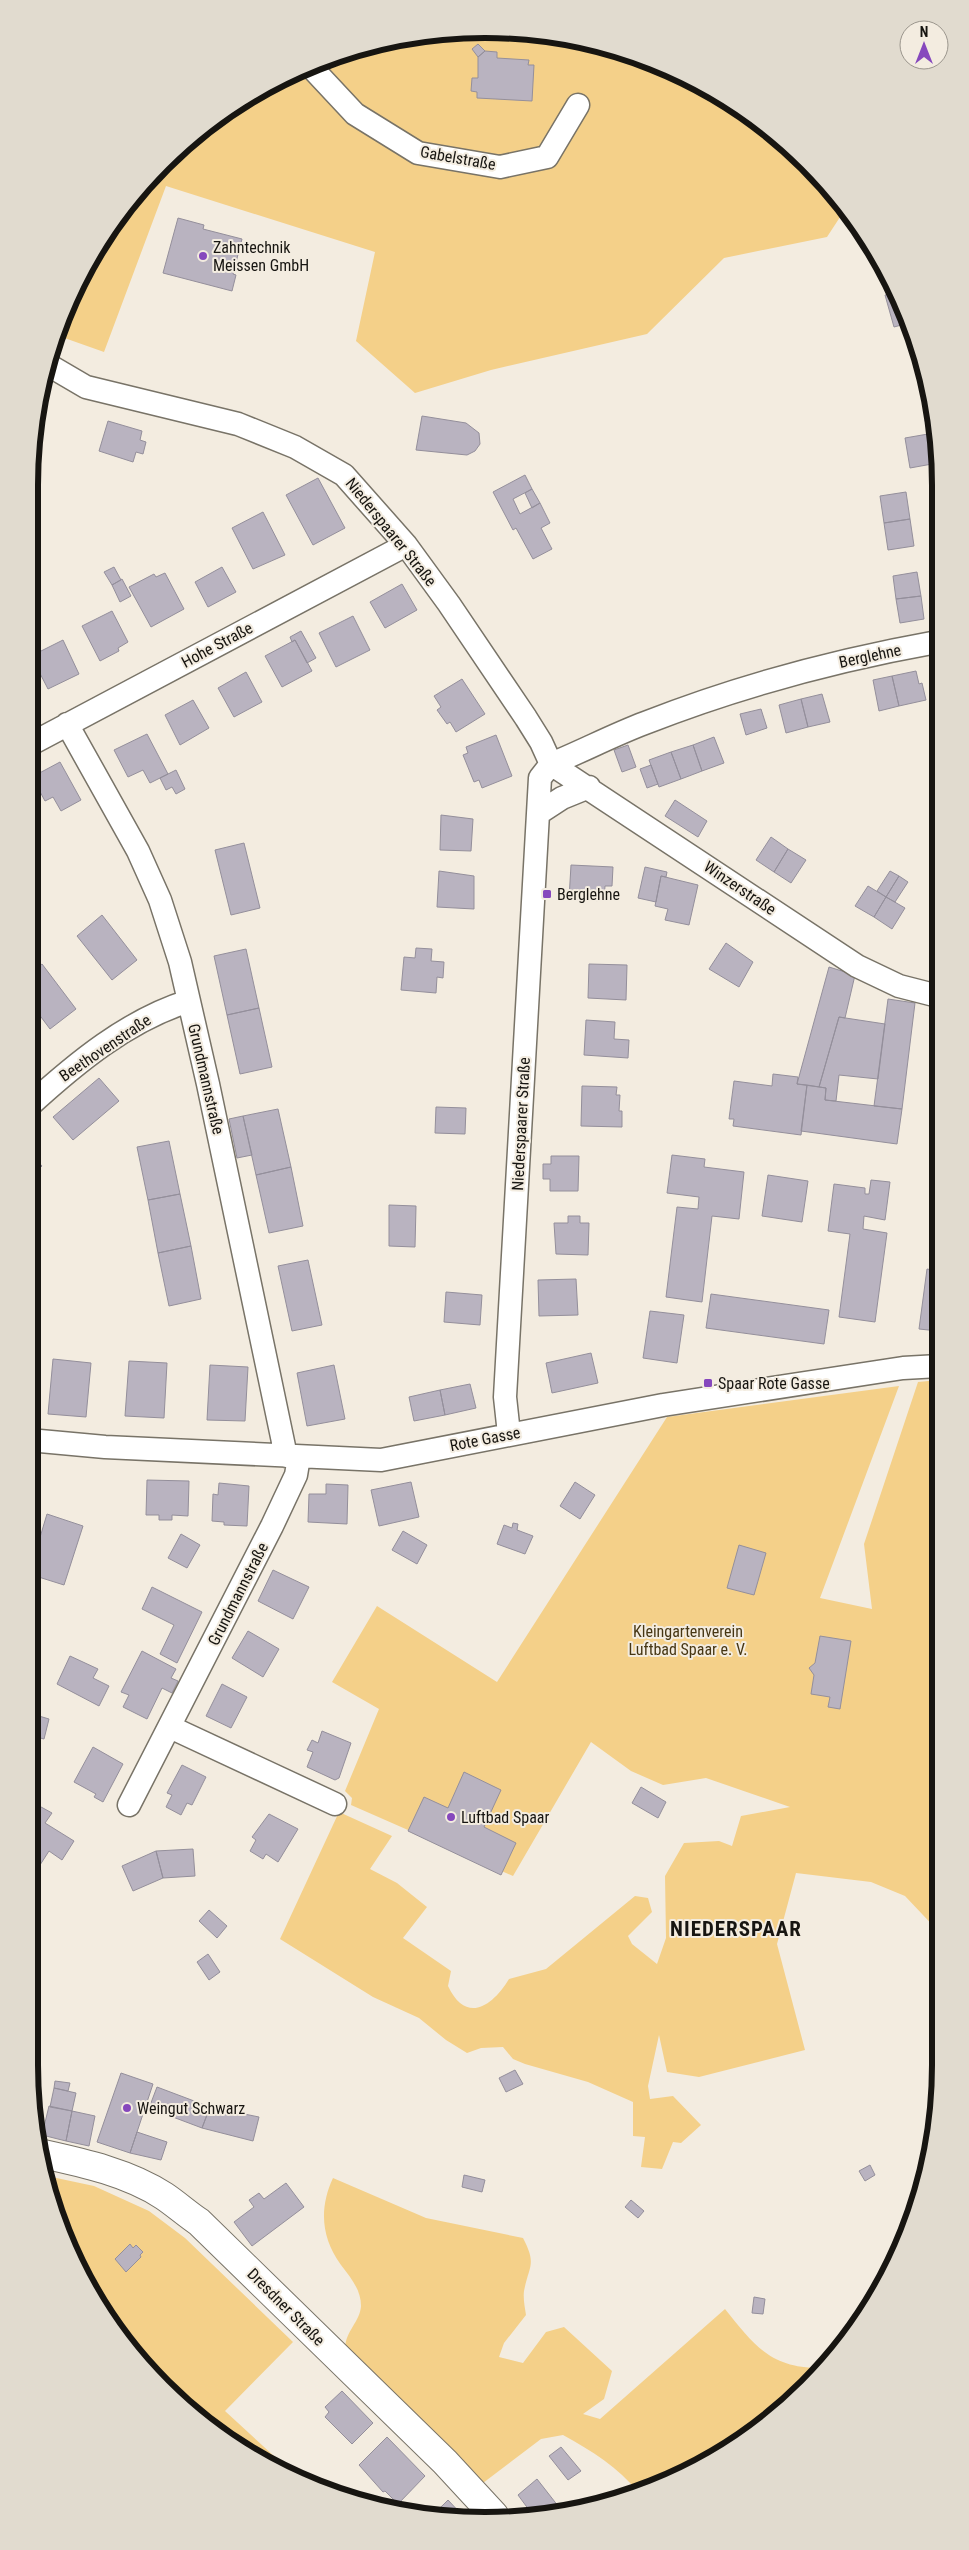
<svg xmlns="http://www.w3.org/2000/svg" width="969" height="2550" viewBox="0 0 969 2550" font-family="'Roboto Condensed',sans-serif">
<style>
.green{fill:#f4d089}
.building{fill:#b9b3c0;stroke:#948f9b}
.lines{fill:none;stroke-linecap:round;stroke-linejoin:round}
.minor-casing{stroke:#787367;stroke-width:25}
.major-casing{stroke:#787367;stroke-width:30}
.minor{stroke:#fff;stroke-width:22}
.major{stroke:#fff;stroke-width:28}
.poi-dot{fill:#8648bd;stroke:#f3ece0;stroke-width:2}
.labels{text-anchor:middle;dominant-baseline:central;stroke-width:4;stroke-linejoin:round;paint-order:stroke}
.street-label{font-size:16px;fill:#171511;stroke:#f3ece0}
.poi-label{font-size:16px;fill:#171511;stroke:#f3ece0;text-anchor:start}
.park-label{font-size:16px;fill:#463613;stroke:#f3ece0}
.district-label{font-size:21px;font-weight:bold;letter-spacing:1px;fill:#171511;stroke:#f3ece0}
.rim{fill:none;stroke:#171511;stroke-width:6}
</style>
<rect width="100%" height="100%" fill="#f3ece0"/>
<!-- green -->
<path class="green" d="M515 30 603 44 737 105 827 184 844 211 827 237 724 258 647 334 491 370 415 393 356 341 375 252 166 186 104 352 56 335 76 283 123 207 184 142 257 90 338 53 425 33Z
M939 1380 940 1933 905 1896 871 1882 796 1873 777 1944 805 2050 699 2077 667 2072 659 2035 648 2086 650 2099 673 2096 701 2125 681 2143 673 2142 662 2169 641 2167 645 2137 633 2136V2102L588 2082 525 2064 513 2059 503 2047 481 2048 467 2053 446 2040 419 2018 373 1997 280 1939 339 1812 392 1836 370 1869 397 1883 427 1907 403 1938 451 1971 448 1986C466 2024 492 2007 509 1979L546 1969 635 1896 648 1898 652 1912 628 1936 632 1944 657 1964 666 1938 665 1876 684 1843 719 1841 732 1846 741 1816 790 1807 706 1778 663 1785 631 1771 591 1742 513 1876 351 1805 352 1798 345 1791 379 1709 332 1682 377 1606 497 1682 667 1417 899 1386 820 1598 872 1609 864 1544 918 1382Z
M47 2176 94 2186 149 2211 185 2238 293 2342 225 2411 300 2480 257 2460 142 2366 90 2293 53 2212Z
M333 2178 426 2218 523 2238C537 2265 529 2265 524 2291 523 2299 525 2308 526 2315L504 2343 499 2357 523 2363 546 2332 564 2327 612 2371 604 2399 583 2414 600 2419 725 2309C754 2345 770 2368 820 2368L737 2445 659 2486 639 2493C618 2467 592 2451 563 2435L541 2439 483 2483 346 2352C342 2334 360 2323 361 2306 361 2289 350 2277 341 2265 321 2238 319 2208 333 2178Z"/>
<!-- building -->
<path class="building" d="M478 44 485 51 478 57 472 49Z
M485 51 497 52V58L529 60 528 65H534L532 101 477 98V92L471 91 472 78H478V57Z
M178 218 204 225 203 229 242 239 233 274 236 275 232 291 163 273Z
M895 293 905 310 909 323 894 327 885 295Z
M422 416 466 423 479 433 480 444 475 451 467 455 416 450Z
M935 418 936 433 928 434 925 420Z
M108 421 142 431 140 440 146 442 143 454 136 452 133 462 99 451Z
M936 433V463L932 464 928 434Z
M928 434 932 464 910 468 905 438Z
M525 475 532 489 513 499 520 514 540 503 550 523 541 528 552 549 533 559 516 528 513 530 493 492Z
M318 478 345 528 313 545 286 495Z
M532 489 540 503 532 508 525 493Z
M906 492 910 519 884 523 880 496Z
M263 512 285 555 253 569 232 528Z
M910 519 914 546 888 550 884 523Z
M114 567 121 580 112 585 104 572Z
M222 567 236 592 208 607 195 582Z
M917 572 921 596 896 599 893 576Z
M165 573 184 609 151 627 129 587 154 574 156 577Z
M122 579 131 596 120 602 112 585Z
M402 584 417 610 385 628 370 602Z
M921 596 924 619 900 623 896 599Z
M112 611 128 642 118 648 119 651 100 661 82 626Z
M353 616 370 650 336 667 319 633Z
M301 631 316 658 307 663 295 640 292 642 290 637Z
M63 640 79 674 48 689 31 656Z
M295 640 312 671 282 687 265 656Z
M916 671 919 684 922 683 926 700 899 706 892 676Z
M246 672 262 702 234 717 218 688Z
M892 676 899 706 879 711 873 680Z
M462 679 485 714 456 732 450 722 447 724 437 710 441 707 434 696Z
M822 694 830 722 808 727 801 699Z
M801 699 808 727 786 733 779 705Z
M193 700 209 728 180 745 165 715Z
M761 709 767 728 746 735 740 714Z
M147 734 168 774 150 783 143 770 128 777 114 750Z
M496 735 512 776 482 788 479 780 474 782 463 755 468 753 466 747Z
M714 737 724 763 702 771 693 745Z
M628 745 636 767 622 772 614 750Z
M693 745 702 771 681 779 671 752Z
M671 752 681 779 659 787 649 760Z
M60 762 81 800 61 811 53 797 45 801 32 777Z
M651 765 658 784 647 788 640 769Z
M176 770 185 789 176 794 172 787 166 790 160 778Z
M675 800 707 821 698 837 665 816Z
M441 815 473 819 471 851 440 850Z
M771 837 788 849 774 872 756 860Z
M244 843 260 908 231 915 215 850Z
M788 849 806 860 791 883 774 872Z
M571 865 613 867 612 886H605L604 901 569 899Z
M645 867 667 872 666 877 661 876 656 902 638 898Z
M439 871 474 876V909L437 907Z
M890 871 899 876 886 897 877 891Z
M661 876 698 885 689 925 665 920 668 909 655 906Z
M899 876 908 882 895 902 886 897Z
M868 886 886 897 874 917 855 906Z
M886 897 905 908 892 929 874 917Z
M102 915 137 960 112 980 77 936Z
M938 934V953L930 949Z
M726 943 753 962 739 987 709 969Z
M416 948 432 949 431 961 444 962 443 978 437 977 436 993 401 990 404 957 415 958Z
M246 949 259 1008 227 1015 214 956Z
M42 964 76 1009 50 1029 29 1001V974Z
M589 964 627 965 626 1000 588 998Z
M829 967 855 975 845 1018 839 1017 819 1087 797 1084Z
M888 999 915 1003 902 1109 874 1106Z
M259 1008 272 1067 240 1074 227 1015Z
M839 1017 885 1024 878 1079 839 1075 836 1101 825 1100 826 1088 819 1087Z
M586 1020 615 1022 614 1039 629 1040 628 1058 584 1055Z
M773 1074 798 1077 797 1084 807 1085 801 1135 733 1126 734 1119H729L734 1081 772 1086Z
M99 1078 119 1101 73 1140 53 1117Z
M807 1085 826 1088 825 1100 902 1109 897 1144 801 1131Z
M582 1086 617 1087 616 1095H620L619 1111H622V1127L581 1126Z
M436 1107 466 1108 465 1134 435 1133Z
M278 1109 291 1167 256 1175 243 1116Z
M243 1116 252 1155 237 1158 229 1119Z
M169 1141 180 1194 148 1200 137 1147Z
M29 1152 42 1166 29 1179Z
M672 1155 705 1159 704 1167 744 1172 739 1219 712 1216 702 1302 666 1297 677 1207 698 1209 699 1197 667 1193Z
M551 1156H579L578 1191H550V1179H543V1164H551Z
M291 1167 303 1226 269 1233 256 1175Z
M768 1175 808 1181 802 1222 762 1216Z
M871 1180 890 1182 885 1220 864 1216 863 1229 887 1233 875 1322 839 1317 850 1234 828 1231 834 1184 865 1188V1194H869Z
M180 1194 191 1246 158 1253 148 1200Z
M389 1205 416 1206 415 1247 389 1246Z
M568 1216H580V1223H589L588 1255 556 1254 554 1223H568Z
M191 1246 201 1299 169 1306 158 1253Z
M308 1260 322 1325 292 1331 278 1266Z
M927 1269 938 1271V1331L919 1329Z
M576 1279 578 1315 539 1316 538 1280Z
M446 1292 482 1295 480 1325 444 1322Z
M711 1294 829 1310 824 1344 706 1328Z
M650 1311 684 1315 677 1363 643 1358Z
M591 1353 598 1383 552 1393 546 1363Z
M53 1359 91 1363 86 1417 48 1414Z
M129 1361 167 1363 164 1418 125 1416Z
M210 1365 248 1367 245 1421 207 1420Z
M334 1365 345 1419 307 1426 297 1373Z
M470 1384 476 1408 445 1415 440 1390Z
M440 1390 445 1415 414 1421 409 1397Z
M147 1480 189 1481 188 1516 172 1515V1520H159V1515H146Z
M411 1482 419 1517 379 1526 371 1490Z
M575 1482 595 1495 580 1519 560 1506Z
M219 1483 249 1486 247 1526 224 1525V1522L212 1521 213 1494 218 1495Z
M326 1484 348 1485 347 1524 308 1522 309 1494H326Z
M47 1514 83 1526 64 1585 29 1574Z
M513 1523 518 1524 517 1530 533 1536 525 1554 497 1544 504 1525 512 1528Z
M403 1531 427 1545 417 1564 392 1550Z
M181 1534 200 1545 187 1568 168 1558Z
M739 1545 766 1553 754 1595 727 1588Z
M273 1570 309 1587 293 1619 258 1601Z
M152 1587 202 1612 177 1663 160 1654 174 1625 142 1609Z
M248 1631 279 1649 263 1677 232 1658Z
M820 1636 851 1641 840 1709 828 1707 830 1697 811 1694 814 1675 809 1668 815 1663Z
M142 1651 176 1669 171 1678 178 1681 172 1693 162 1688 147 1719 123 1707 129 1695 121 1692Z
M70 1656 98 1669 93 1678 109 1686 99 1706 57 1684Z
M222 1684 247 1697 231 1728 206 1716Z
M29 1713 49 1719 44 1739 29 1735Z
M322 1731 351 1743 339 1778 335 1780 307 1767 313 1752 307 1750 312 1740 318 1743Z
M93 1747 123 1764 103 1802 94 1797 96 1794 74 1782Z
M182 1765 206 1777 192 1805 187 1803 181 1815 166 1807 172 1795 167 1793Z
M464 1772 501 1790 484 1827 516 1843 501 1875 408 1831 424 1797 448 1808Z
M641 1787 666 1802 658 1818 632 1803Z
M32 1802 52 1813 45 1823 74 1841 62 1860 49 1851 40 1865 29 1858V1842L35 1832 29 1829V1806Z
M269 1814 298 1829 278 1862 266 1854 263 1859 250 1851 256 1840 252 1837Z
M193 1849 195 1876 163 1878 156 1851Z
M156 1851 163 1878 133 1891 122 1866Z
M209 1910 227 1926 217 1938 199 1921Z
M208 1954 220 1972 209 1980 197 1962Z
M515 2070 523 2084 506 2092 499 2078Z
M121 2073 153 2084 130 2153 97 2142Z
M55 2081 70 2083 68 2091 54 2088Z
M157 2087 210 2107 202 2128 149 2108Z
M54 2088 76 2093 72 2111 50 2107Z
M49 2106 72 2111 66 2141 42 2135Z
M210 2107 259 2117 253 2141 202 2128Z
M72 2111 95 2116 89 2146 66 2141Z
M137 2132 167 2142 161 2160 130 2153Z
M870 2165 875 2175 865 2181 859 2171Z
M464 2175 485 2180 482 2192 462 2187Z
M286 2183 304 2207 252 2246 234 2222 254 2207 249 2200 259 2193 264 2199Z
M631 2200 644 2211 638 2218 625 2207Z
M130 2244 133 2248 136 2245 143 2252 140 2255 141 2257 126 2272 115 2259Z
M754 2297 765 2299 763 2314 752 2313Z
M342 2391 373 2423 352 2444 325 2417 329 2412 325 2407Z
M387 2437 425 2476 398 2504 385 2491 383 2492 359 2465Z
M561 2447 581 2471 568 2480 549 2456Z
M537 2479 562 2511 560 2513 532 2514 518 2495Z
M448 2500 463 2516 430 2517 443 2505Z"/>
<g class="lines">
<!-- minor casing -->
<g class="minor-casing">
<path id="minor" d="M312 65V68L355 114 418 153 500 167 547 157 578 105
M45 363 86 387 238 424 295 447 344 475 406 545 449 604 526 718 541 742 551 764
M67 724 138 851 160 900 180 962 208 1084 286 1456
M29 745 406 545
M551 764 857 966 899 986 938 996
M551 764C583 751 613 735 645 723 739 686 837 660 937 642
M539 813 562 798 589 787
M29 1106C76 1063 128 1020 189 1001
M509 1434 505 1397 540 778 551 764
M29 1440 105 1447 381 1460 663 1405 903 1368 939 1366
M170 1727 335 1804
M129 1805 272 1526 296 1475 299 1457"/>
</g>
<!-- major casing -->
<g class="major-casing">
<path id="major" d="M43 2154C84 2163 129 2173 164 2196 176 2204 187 2214 199 2222L445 2462 494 2515"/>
</g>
<!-- minor -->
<use href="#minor" class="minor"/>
<!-- major -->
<use href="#major" class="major"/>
</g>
<!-- markers -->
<g class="poi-dot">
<circle cx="203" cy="256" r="5"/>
<rect x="542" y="889" width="10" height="10" rx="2.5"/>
<rect x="703" y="1378" width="10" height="10" rx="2.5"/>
<circle cx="451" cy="1817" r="5"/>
<circle cx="127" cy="2108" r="5"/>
</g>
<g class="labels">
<!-- street labels -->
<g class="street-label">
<text transform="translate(458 158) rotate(10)">Gabelstraße</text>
<text transform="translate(391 532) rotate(51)">Niederspaarer Straße</text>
<text transform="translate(217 645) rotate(-28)">Hohe Straße</text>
<text transform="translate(870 656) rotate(-12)">Berglehne</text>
<text transform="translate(740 888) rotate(34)">Winzerstraße</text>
<text transform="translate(105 1048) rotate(-34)">Beethovenstraße</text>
<text transform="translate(206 1079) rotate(77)">Grundmannstraße</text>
<text transform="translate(521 1124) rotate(-87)">Niederspaarer Straße</text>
<text transform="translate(485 1439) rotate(-11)">Rote Gasse</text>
<text transform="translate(238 1594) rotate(-63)">Grundmannstraße</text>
<text transform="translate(286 2307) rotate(45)">Dresdner Straße</text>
</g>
<!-- poi labels -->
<g class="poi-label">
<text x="213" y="247">Zahntechnik<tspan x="213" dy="18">Meissen GmbH</tspan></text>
<text x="557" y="894">Berglehne</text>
<text x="718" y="1383">Spaar Rote Gasse</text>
<text x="461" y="1817">Luftbad Spaar</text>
<text x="137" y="2108">Weingut Schwarz</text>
</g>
<!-- park labels -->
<g class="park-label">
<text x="688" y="1631">Kleingartenverein<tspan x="688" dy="18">Luftbad Spaar e. V.</tspan></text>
</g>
<!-- district labels -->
<g class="district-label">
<text x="736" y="1929">NIEDERSPAAR</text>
</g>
</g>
<!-- crop -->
<path d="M0 0H969V2550H0ZM485 38H485A447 447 0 0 1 932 485V2065A447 447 0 0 1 485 2512H485A447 447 0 0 1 38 2065V485A447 447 0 0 1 485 38Z" fill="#e1dbcf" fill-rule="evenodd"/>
<path class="rim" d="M485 38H485A447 447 0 0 1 932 485V2065A447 447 0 0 1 485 2512H485A447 447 0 0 1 38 2065V485A447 447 0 0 1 485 38Z"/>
<!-- north arrow -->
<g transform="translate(924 45)"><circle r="24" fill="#f3ece0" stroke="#9b968d"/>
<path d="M0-4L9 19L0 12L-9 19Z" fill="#8648bd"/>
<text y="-8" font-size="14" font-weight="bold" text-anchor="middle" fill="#171511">N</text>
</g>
</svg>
